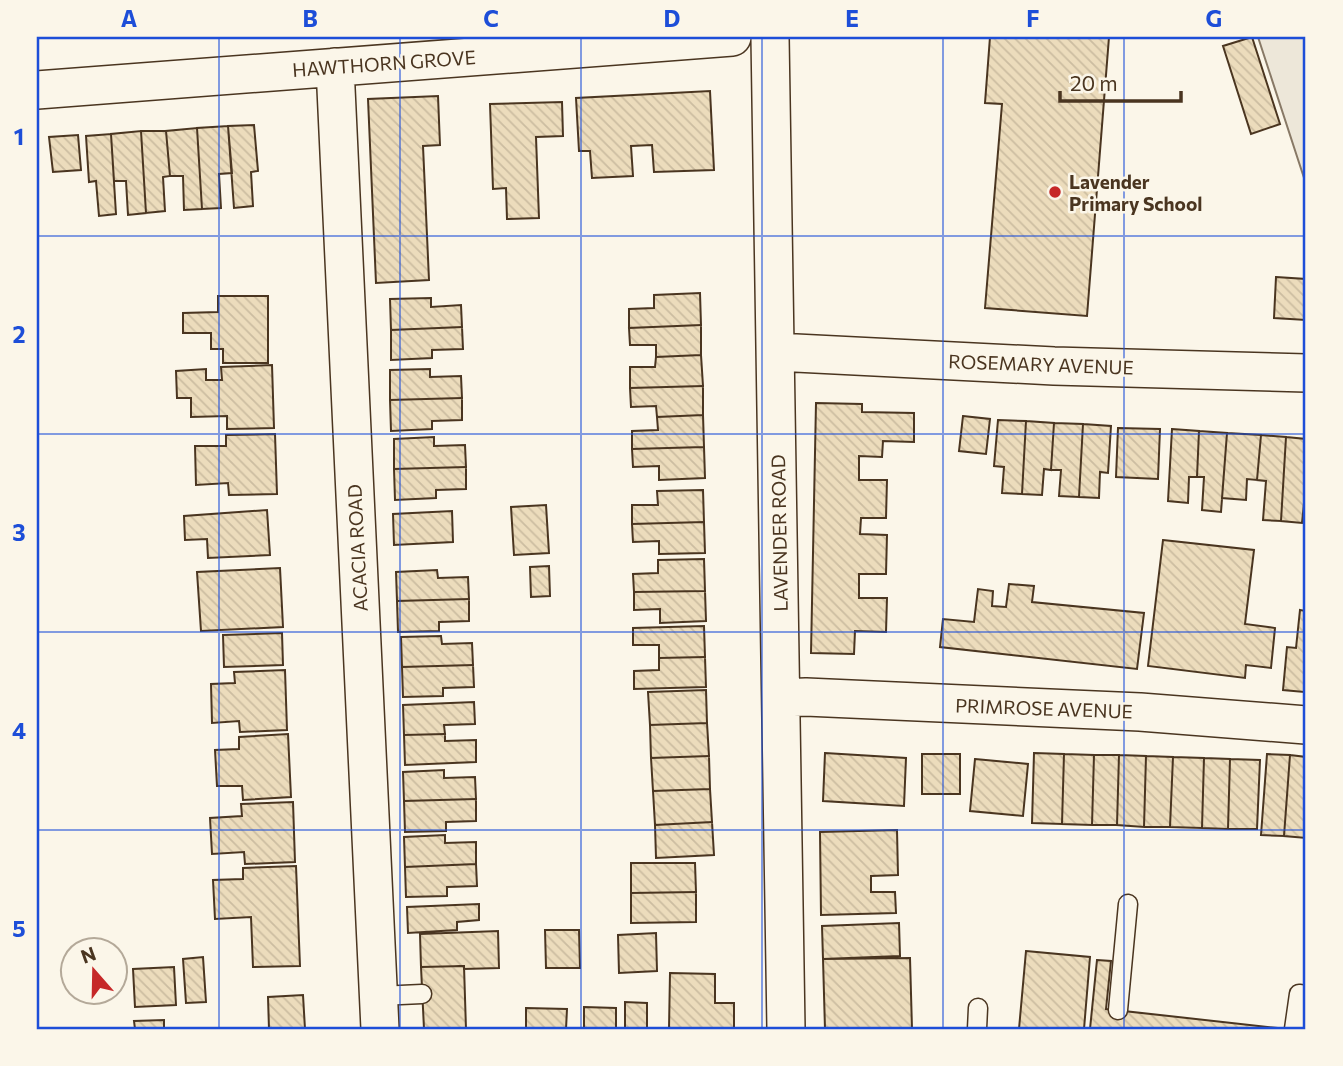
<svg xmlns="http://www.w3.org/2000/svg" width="1343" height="1066" viewBox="0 0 1343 1066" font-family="Commissioner,sans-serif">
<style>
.parking{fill:#ede7d9;stroke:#887966;stroke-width:2}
.building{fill:url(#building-back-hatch);stroke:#4a3520;stroke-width:2}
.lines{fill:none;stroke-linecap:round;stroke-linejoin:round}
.service-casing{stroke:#4a3520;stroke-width:21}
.minor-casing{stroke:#4a3520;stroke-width:40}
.service{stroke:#fbf6e9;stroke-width:18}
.minor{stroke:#fbf6e9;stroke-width:37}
.grid{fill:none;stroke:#1d4ed8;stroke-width:2;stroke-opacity:0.55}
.poi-dot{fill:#c62828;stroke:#fbf6e9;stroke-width:2.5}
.labels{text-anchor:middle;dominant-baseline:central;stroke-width:5;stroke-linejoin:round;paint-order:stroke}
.street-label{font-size:19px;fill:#4a3520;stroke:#fbf6e9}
.poi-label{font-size:19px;font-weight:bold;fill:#4a3520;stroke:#fbf6e9;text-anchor:start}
.neatline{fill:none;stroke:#1d4ed8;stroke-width:2.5}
.grid-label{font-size:23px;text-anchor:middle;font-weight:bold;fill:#1d4ed8}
</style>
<defs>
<pattern id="building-back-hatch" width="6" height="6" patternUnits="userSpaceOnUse" patternTransform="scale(1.75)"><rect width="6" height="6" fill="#ecdcbc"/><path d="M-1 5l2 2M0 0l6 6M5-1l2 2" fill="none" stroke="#ccbda1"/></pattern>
</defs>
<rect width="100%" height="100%" fill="#fbf6e9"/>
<!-- parking -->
<path class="parking" d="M1258 37H1306V184Z"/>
<!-- building -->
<path class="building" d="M990 37H1109L1087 316 985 308 1002 104 985 103Z
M1252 37 1280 124 1251 134 1223 46Z
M710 91 714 170 654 172 652 145 631 146 633 176 592 178 590 151H579L576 98Z
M438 96 440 145 423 146 429 280 376 283 368 99Z
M562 102 563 136 536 137 539 218 507 219 506 188 493 189 490 104Z
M254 125 258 171 251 172 253 206 234 208 228 126Z
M228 126 232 173 219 174 221 208 202 209 197 128Z
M197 128 202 209 184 210 183 176H170L166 131Z
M141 131 146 213 128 215 126 181H114L111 134Z
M141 131H166L170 176 163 177 165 211 146 213Z
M111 134 116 214 99 216 96 181 89 182 86 136Z
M78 135 81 170 53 172 49 137Z
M1276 277 1306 279V320L1274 318Z
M700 293 701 325 629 328V309L654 308V295Z
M218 296H268V363H223V349H211V333H183V313L218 312Z
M431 298V307L461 305 462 327 391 330 390 299Z
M701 325V355L656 357V345H630L629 328Z
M462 327 463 349 432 350V358L391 360V330Z
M701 355 703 386 630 388V367H655L656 357Z
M272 365 274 428 227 429V416L191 417V398H177L176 371 206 369V380H222L221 367Z
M430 369V377L461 376 462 398 390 400V370Z
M703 386V415L657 417 656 406 631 407 630 388Z
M462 398V420L432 421V429L391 431 390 400Z
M816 403 862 404V412L914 413V442L883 441 882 457 859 456V480H887L886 518H861L860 534 887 535 886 574H859V598H887L886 632 855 631 854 654 811 653Z
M703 415 704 447 632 449V431L658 430 657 417Z
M963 416 990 419 986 454 959 451Z
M998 420 1026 421 1022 494 1002 493 1004 467 994 466Z
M1026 421 1054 423 1051 470 1044 469 1042 495 1022 494Z
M1054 423 1083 424 1079 497 1059 496 1061 470H1051Z
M1083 424 1111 426 1108 473 1100 472 1099 498 1079 497Z
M1118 428 1160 429 1158 479 1116 477Z
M1172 429 1199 431 1197 477H1189L1188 503 1168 501Z
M1199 431 1227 433 1221 512 1202 510 1204 477H1197Z
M1227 433 1261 435 1257 480 1247 479 1246 500 1222 498Z
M275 434 277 494 229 495 228 483 196 485 195 446H226V435Z
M1261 435 1286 437 1281 521 1263 520 1266 481 1257 480Z
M434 437V446L465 445 466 467 394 469V439Z
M1286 437 1306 439V484L1302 523 1281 521Z
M704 447 705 478 659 480V466L633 467 632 449Z
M466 467V489L436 490V498L395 500 394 469Z
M703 490 704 522 632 524V505H658L657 491Z
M546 505 549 553 514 555 511 507Z
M267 510 270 555 208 558 207 539 185 540 184 516Z
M452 511 453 542 394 545 393 514Z
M704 522 705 553 659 554V541L633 542 632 524Z
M1163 540 1254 550 1245 624 1275 628 1271 668 1246 665 1245 678 1148 666Z
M704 559 705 591 634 592 633 574 658 573V560Z
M549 566 550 596 531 597 530 567Z
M280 568 283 627 201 631 197 572Z
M437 570 438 578 468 577 469 599 397 601 396 572Z
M1009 584 1034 586 1032 602 1144 613 1137 669 940 647 943 619 974 622 978 589 993 591 992 606 1006 607Z
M705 591 706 621 660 623V609L634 610V592Z
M469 599V621L439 622V631L398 632 397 601Z
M1300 610 1306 611V670L1304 692 1283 690 1287 647 1296 648Z
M704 626 705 657 659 658V645H633V628Z
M282 633 283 665 224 667 223 635Z
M441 636 442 644 472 643 473 665 402 667 401 637Z
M705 657 706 687 634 689V671L659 670V658Z
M473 665 474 687 443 688V696L403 697 402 667Z
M285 670 287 730 240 732 239 721 212 723 211 684 235 683 234 672Z
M706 690 707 723 650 725 648 692Z
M474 702 475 724 444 725 445 734 404 735 403 705Z
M707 723 709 756 651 758 650 725Z
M288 734 291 797 243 800 242 786H217L215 750 239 749V737Z
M445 734V741L476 740V762L405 765 404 735Z
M825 753 906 758 904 806 823 801Z
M1034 753 1064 754 1062 824 1032 823Z
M922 754H960V794H922Z
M1064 754 1094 755 1092 825 1062 824Z
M1267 754 1290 755 1284 836 1261 835Z
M1094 755H1119L1117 825H1092Z
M1119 755 1146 756 1144 827 1117 825Z
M1290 755 1306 757V838L1284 836Z
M709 756 710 789 653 791 651 758Z
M1146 756 1173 757 1170 827H1144Z
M1173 757 1204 758 1202 828 1170 827Z
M1204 758 1230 759 1228 829 1202 828Z
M975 759 1028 764 1023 816 970 811Z
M1230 759 1260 760 1257 829H1228Z
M444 770V778L475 777 476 799 404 801 403 772Z
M710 789 712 822 655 825 653 791Z
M476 799V821L446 822V831L405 832 404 801Z
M293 802 295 862 245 864 244 852 212 854 210 818 242 816 241 804Z
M712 822 714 855 656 858 655 825Z
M897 830 898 875 871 876V892H895L896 913 821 915 820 832Z
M445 835V843L476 842V864L405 867 404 837Z
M631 863H695L696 892 631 893Z
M476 864 477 886 447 887V896L406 897 405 867Z
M296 866 300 966 253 967 251 917 215 919 213 880 243 879V868Z
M696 892V922L631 923V893Z
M479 904V920L457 922V930L408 933 407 907Z
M899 923 900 956 823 959 822 926Z
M545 930H579L580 968H546Z
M498 931 499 968 464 969V966L421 967 420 934Z
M656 933 657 971 619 973 618 935Z
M1026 951 1090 957 1084 1029H1019Z
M203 957 206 1002 186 1003 183 959Z
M910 958 912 1029H825L823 959Z
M1097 960 1111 961 1106 1009 1277 1028V1029H1090Z
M464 966 466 1029H424L421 967Z
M174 967 176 1005 135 1007 133 969Z
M670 973 715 974V1003H734V1029H625V1002L647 1003V1029H669Z
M303 995 305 1029H269L268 997Z
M584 1007 616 1008V1029H584Z
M526 1008 567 1009 566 1029H526Z
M164 1020V1029H135L134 1021Z"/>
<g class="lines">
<!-- service casing -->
<g class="service-casing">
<path id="service" d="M379 996 422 994
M1118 1010 1128 904
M977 1029 978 1008
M1294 1029 1299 994 1306 995"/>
</g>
<!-- minor casing -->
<g class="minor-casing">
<path id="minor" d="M770 37 786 1029
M335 67 380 1029
M37 90 732 37
M776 352 1054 366 1306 373
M781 698 806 697 1140 712 1306 725"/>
</g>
<!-- service -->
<use href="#service" class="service"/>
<!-- minor -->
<use href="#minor" class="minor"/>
</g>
<!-- grid -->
<path class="grid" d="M219 37V1029M400 37V1029M581 37V1029M762 37V1029M943 37V1029M1124 37V1029M37 236H1306M37 434H1306M37 632H1306M37 830H1306"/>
<!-- markers -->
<circle class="poi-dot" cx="1055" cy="192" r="7"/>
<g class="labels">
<!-- street labels -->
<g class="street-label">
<text transform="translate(384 63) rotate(-4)">HAWTHORN GROVE</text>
<text transform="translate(1041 364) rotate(2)">ROSEMARY AVENUE</text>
<text transform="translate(779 533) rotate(-91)">LAVENDER ROAD</text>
<text transform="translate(357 548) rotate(-93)">ACACIA ROAD</text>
<text transform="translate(1044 708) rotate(2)">PRIMROSE AVENUE</text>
</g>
<!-- poi labels -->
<g class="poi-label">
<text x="1069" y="181">Lavender<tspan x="1069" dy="22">Primary School</tspan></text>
</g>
</g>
<!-- border -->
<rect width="1343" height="1066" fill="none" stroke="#fbf6e9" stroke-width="77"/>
<!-- north arrow -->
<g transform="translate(94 971) rotate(340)"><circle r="33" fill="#fbf6e9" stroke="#b4a999" stroke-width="2"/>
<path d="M0-5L12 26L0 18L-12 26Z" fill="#c62828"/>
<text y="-10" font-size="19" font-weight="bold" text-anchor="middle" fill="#4a3520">N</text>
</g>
<!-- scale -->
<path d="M1060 91v10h121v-10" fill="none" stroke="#4a3520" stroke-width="3.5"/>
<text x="1070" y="91" font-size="21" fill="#4a3520" stroke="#fbf6e9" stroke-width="5" paint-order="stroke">20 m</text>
<rect x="38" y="38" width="1266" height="990" class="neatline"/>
<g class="grid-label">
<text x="129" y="27">A</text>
<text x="310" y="27">B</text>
<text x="491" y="27">C</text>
<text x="672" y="27">D</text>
<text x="852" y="27">E</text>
<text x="1033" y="27">F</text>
<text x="1214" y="27">G</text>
<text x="19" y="145">1</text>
<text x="19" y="343">2</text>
<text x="19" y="541">3</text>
<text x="19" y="739">4</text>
<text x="19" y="937">5</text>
</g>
</svg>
